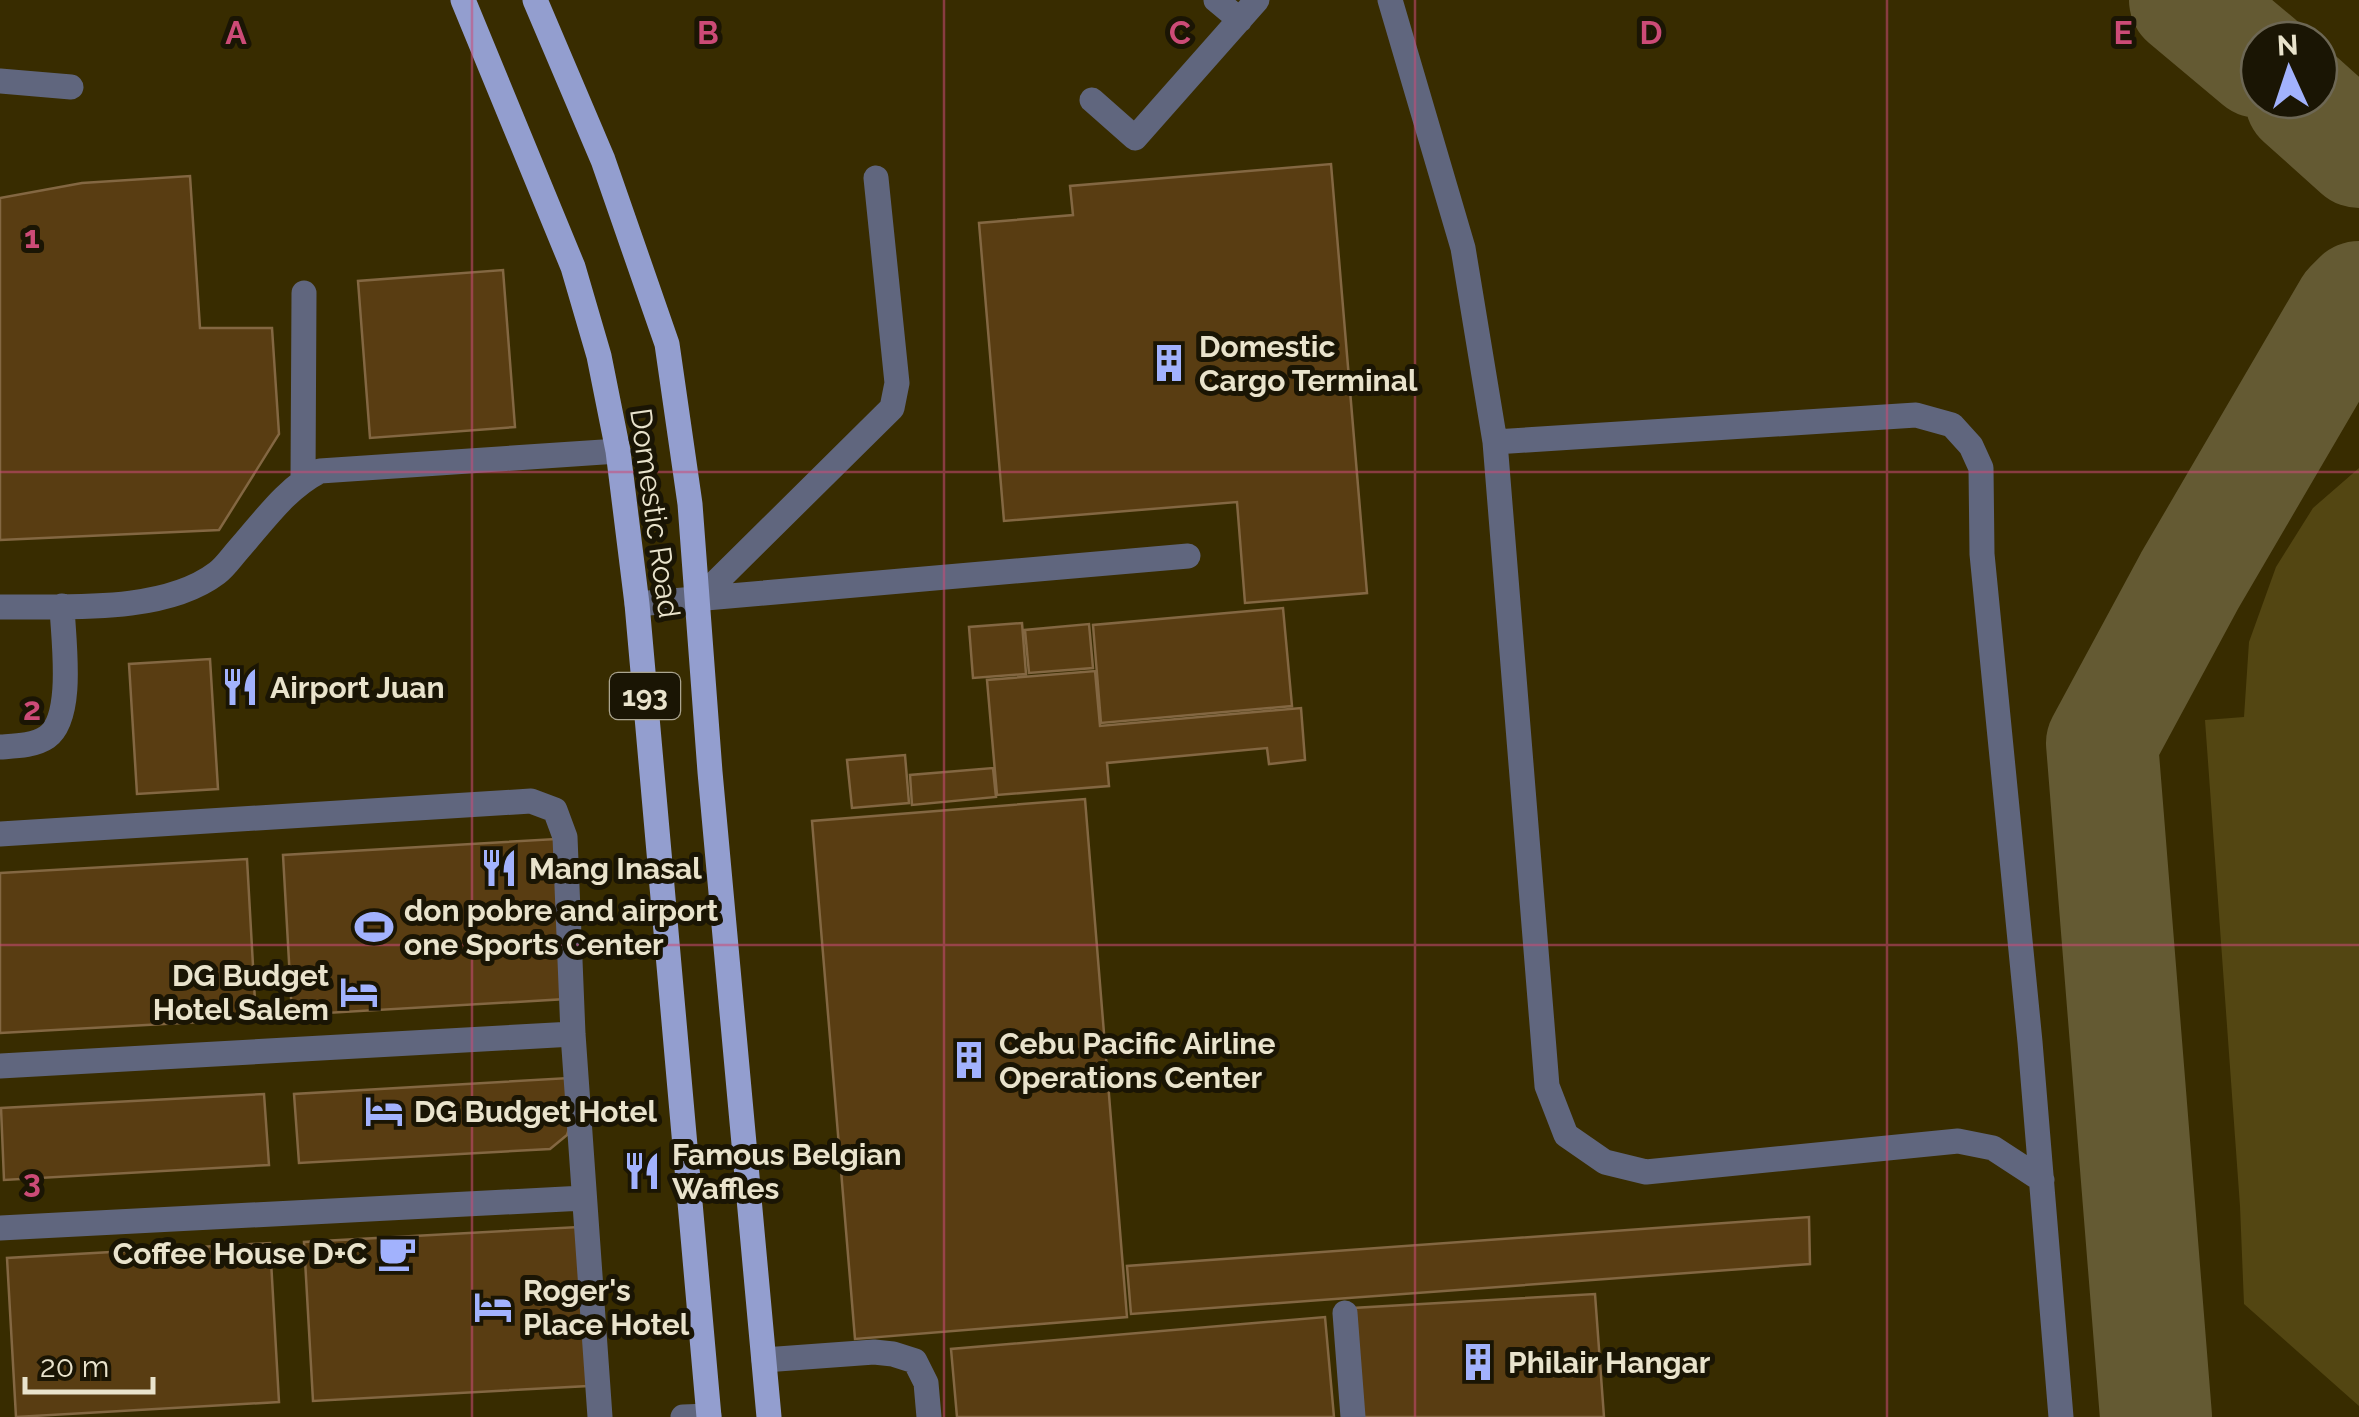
<svg xmlns="http://www.w3.org/2000/svg" width="2359" height="1417" viewBox="0 0 2359 1417" font-family="Raleway,sans-serif">
<style>
.green{fill:#534612}
.lines{fill:none;stroke-linecap:round;stroke-linejoin:round}
.taxiway{stroke:#645a33;stroke-width:112}
.building{fill:#593d12;stroke:#836742;stroke-width:2.5}
.lane{stroke:#60667e;stroke-width:25}
.primary{stroke:#939ecf;stroke-width:25}
.grid{fill:none;stroke:#cc4b77;stroke-width:2.5;stroke-opacity:0.55}
.labels{text-anchor:middle;dominant-baseline:central;stroke-width:10;stroke-linejoin:round;paint-order:stroke}
.shield{fill:#1a1504;stroke:#aba590;stroke-width:2.5}
.shield-label{font-size:28px;font-weight:bold;fill:#e9e3cc}
.poi-label{font-size:30px;font-weight:bold;fill:#e9e3cc;stroke:#1a1504;text-anchor:start}
.street-label{font-size:30px;fill:#e9e3cc;stroke:#1a1504}
.grid-label{font-size:32px;text-anchor:middle;font-weight:bold;fill:#cc4b77;stroke:#1a1504;stroke-width:10;stroke-linejoin:round;paint-order:stroke}
</style>
<rect width="100%" height="100%" fill="#382c00"/>
<!-- green -->
<path class="green" d="M2359 468V1406L2244 1304 2240 1206 2205 720 2244 717 2249 642 2276 567 2313 508Z"/>
<g class="lines">
<!-- taxiway -->
<path class="taxiway" d="M2185 0 2259 62
M2301 100 2359 152
M2156 1417 2102 743 2190 580 2350 306 2359 297"/>
</g>
<!-- building -->
<path class="building" d="M1331 164 1367 593 1245 603 1237 502 1004 521 979 223 1073 215 1070 186Z
M190 176 200 328H272L279 434 219 530 0 540V198L82 183Z
M503 270 515 427 370 438 358 281Z
M1283 608 1292 706 1101 723 1093 625Z
M1022 623 1026 674 973 678 969 627Z
M1089 624 1093 668 1029 673 1025 630Z
M210 659 218 789 137 794 129 664Z
M1095 671 1100 726 1301 708 1305 760 1269 764 1267 748 1107 763 1109 786 997 795 987 680Z
M905 755 909 803 852 808 847 760Z
M993 768 996 797 912 805 910 775Z
M1085 799 1127 1317 855 1339 812 821Z
M556 839 566 999 292 1015 283 855Z
M247 859 256 1019 0 1033V873Z
M569 1078 571 1123 567 1135 550 1149 299 1163 294 1094Z
M264 1094 269 1165 4 1180 1 1108Z
M1809 1217 1810 1264 1131 1314 1127 1266Z
M579 1227 588 1386 313 1401 304 1242Z
M270 1243 279 1402 16 1417 7 1258Z
M1595 1294 1604 1417H1359L1353 1308Z
M1325 1317 1334 1417H957L951 1349Z"/>
<g class="lines">
<!-- lane -->
<path class="lane" d="M1216 0 1240 20
M1390 0 1463 248 1495 442 1547 1086 1566 1135 1605 1162 1646 1172 1958 1141 1993 1148 2042 1180
M0 81 71 87
M1092 100 1135 138 1257 0
M1495 442 1916 415 1952 425 1971 446 1981 468 1982 554 2030 1042 2061 1417
M303 480 304 293
M698 600 892 408 897 383 876 178
M637 604 1188 556
M0 607C65 606 163 614 217 573 225 567 231 558 238 550 263 522 286 488 320 471L618 451
M0 747C14 746 34 746 47 737 75 717 63 638 62 606
M0 834 531 801 555 810 565 837 573 1034 600 1417
M0 1066 573 1034
M0 1228 584 1198
M1345 1313 1353 1417
M764 1360 874 1352 893 1354 915 1361 926 1383 929 1417
M683 1417 709 1416"/>
<!-- primary -->
<path class="primary" d="M463 0 573 267 599 356 618 451 637 604 709 1417
M535 0 603 160 667 344 690 504 710 772 769 1417"/>
</g>
<!-- grid -->
<path class="grid" d="M472 0V1417M944 0V1417M1415 0V1417M1887 0V1417M0 472H2359M0 945H2359"/>
<!-- icons -->
<defs>
<g id="building-bare" transform="scale(3)"><path d="M-4-6H4V6H1V3H-1V6H-4ZM-2.5-4.3h1.7v1.8h-1.7ZM.8-4.3h1.7v1.8H.8ZM-2.5-1h1.7V.8h-1.7ZM.8-1h1.7V.8H.8Z" fill="#a2b2fd" stroke="#1a1504" stroke-width="2.5" paint-order="stroke"/></g>
<g id="restaurant-bare" transform="scale(3)"><path d="M-5-6h1v4h1v-4h1v4h1v-4h1v5L-1.5 .5V6h-2V.5L-5-1ZM5-6V6H3V1.5H1.5Q1.5-4 5-6Z" fill="#a2b2fd" stroke="#1a1504" stroke-width="2.5" paint-order="stroke"/></g>
<g id="stadium-bare" transform="scale(3)"><path d="M0-5a6.5 5 0 1 0 0 10a6.5 5 0 1 0 0-10ZM-3.5-1.8h7v3.6h-7Z" fill="#a2b2fd" stroke="#1a1504" stroke-width="2.5" paint-order="stroke"/></g>
<g id="hotel-bare" transform="scale(3)"><path d="M-6-4.5h1.5V1H6V5H4.5V3h-9V5H-6ZM-4 0a1.8 1.8 0 1 1 3.6 0ZM.5 0V-2.5h3Q6-2.5 6 0Z" fill="#a2b2fd" stroke="#1a1504" stroke-width="2.5" paint-order="stroke"/></g>
<g id="cafe-bare" transform="scale(3)"><path d="M-5.5-4.5H6V0H3Q3 3.5 0 3.5H-2.5Q-5.5 3.5-5.5 0ZM3-3.2v2h1.7v-2ZM-6 4.5H4V6H-6Z" fill="#a2b2fd" stroke="#1a1504" stroke-width="2.5" paint-order="stroke"/></g>
</defs>
<g fill-rule="evenodd">
<use href="#building-bare" x="1169" y="363"/>
<use href="#restaurant-bare" x="240" y="687"/>
<use href="#restaurant-bare" x="499" y="868"/>
<use href="#stadium-bare" x="374" y="927"/>
<use href="#hotel-bare" x="359" y="992"/>
<use href="#building-bare" x="969" y="1060"/>
<use href="#hotel-bare" x="384" y="1111"/>
<use href="#restaurant-bare" x="642" y="1171"/>
<use href="#cafe-bare" x="397" y="1253"/>
<use href="#hotel-bare" x="493" y="1307"/>
<use href="#building-bare" x="1478" y="1362"/>
</g>
<g class="labels">
<!-- shield labels -->
<rect class="shield" x="610" y="673" width="70" height="46" rx="8"/>
<g class="shield-label">
<text x="645" y="696">193</text>
</g>
<!-- poi labels -->
<g class="poi-label">
<text x="1199" y="346">Domestic<tspan x="1199" dy="34">Cargo Terminal</tspan></text>
<text x="270" y="687">Airport Juan</text>
<text x="529" y="868">Mang Inasal</text>
<text x="404" y="910">don pobre and airport<tspan x="404" dy="34">one Sports Center</tspan></text>
<text x="329" y="975" text-anchor="end">DG Budget<tspan x="329" dy="34">Hotel Salem</tspan></text>
<text x="999" y="1043">Cebu Pacific Airline<tspan x="999" dy="34">Operations Center</tspan></text>
<text x="414" y="1111">DG Budget Hotel</text>
<text x="672" y="1154">Famous Belgian<tspan x="672" dy="34">Waffles</tspan></text>
<text x="367" y="1253" text-anchor="end">Coffee House D+C</text>
<text x="523" y="1290">Roger's<tspan x="523" dy="34">Place Hotel</tspan></text>
<text x="1508" y="1362">Philair Hangar</text>
</g>
<!-- street labels -->
<g class="street-label">
<text transform="translate(655 513) rotate(82)">Domestic Road</text>
</g>
</g>
<g class="grid-label">
<text x="236" y="44">A</text>
<text x="708" y="44">B</text>
<text x="1180" y="44">C</text>
<text x="1651" y="44">D</text>
<text x="2123" y="44">E</text>
<text x="32" y="248">1</text>
<text x="32" y="720">2</text>
<text x="32" y="1192">3</text>
</g>
<!-- north arrow -->
<g transform="translate(2289 70) rotate(357)"><circle r="48" fill="#1a1504" stroke="#6d6754" stroke-width="2.5"/>
<path d="M0-8L18 38L0 25L-18 38Z" fill="#a2b2fd"/>
<text y="-15" font-size="28" font-weight="bold" text-anchor="middle" fill="#e9e3cc">N</text>
</g>
<!-- scale -->
<path d="M25 1377v15h128v-15" fill="none" stroke="#e9e3cc" stroke-width="5"/>
<text x="40" y="1377" font-size="30" fill="#e9e3cc" stroke="#1a1504" stroke-width="8" paint-order="stroke">20 m</text>
</svg>
